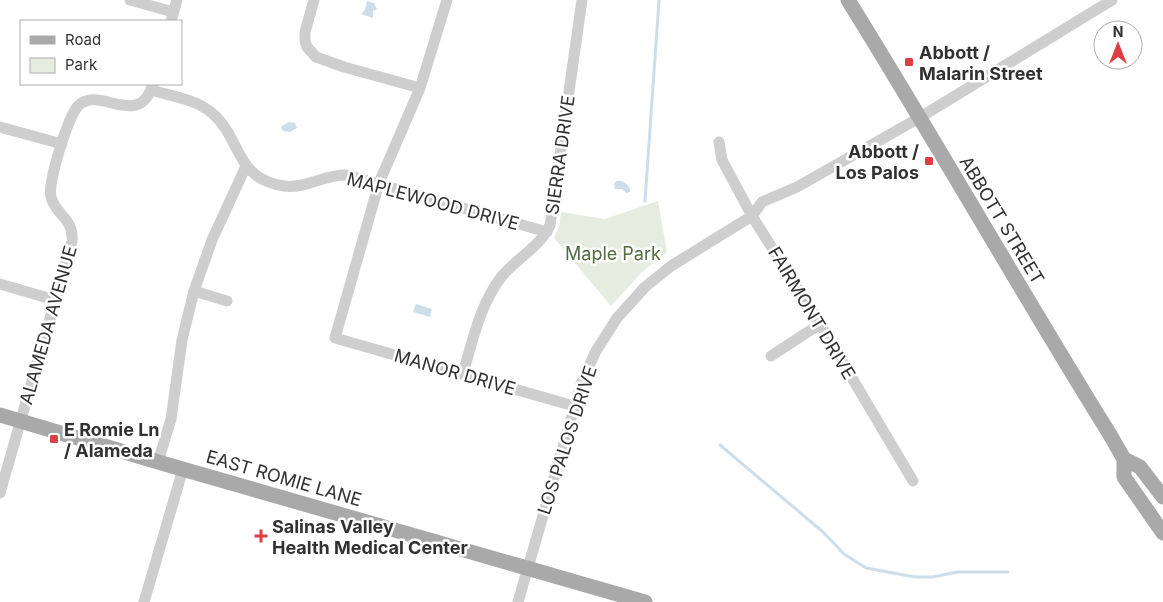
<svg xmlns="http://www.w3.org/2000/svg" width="1163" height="602" viewBox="0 0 1163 602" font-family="Inter,sans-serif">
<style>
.green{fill:#e6ede0}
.water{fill:#cddeeb}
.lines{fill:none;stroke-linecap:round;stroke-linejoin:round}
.stream{stroke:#cddeeb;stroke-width:3}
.minor{stroke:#cecece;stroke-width:11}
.major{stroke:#a9a9a9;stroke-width:15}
.poi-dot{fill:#dd3e42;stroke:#fff;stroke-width:2}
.labels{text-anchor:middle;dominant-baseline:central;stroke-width:5;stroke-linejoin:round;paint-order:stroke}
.poi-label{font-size:18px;font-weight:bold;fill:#313131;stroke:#fff;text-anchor:start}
.street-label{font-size:18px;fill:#313131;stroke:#fff}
.park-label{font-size:18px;fill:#526b40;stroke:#fff}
</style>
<rect width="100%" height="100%" fill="#fff"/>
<!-- green -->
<path class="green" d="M658 201 667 252 642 272 611 306 554 238 559 226 561 212 605 219Z"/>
<!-- water -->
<path class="water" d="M367 1 374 3 377 9 373 11V18L361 14 365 10Z
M288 122 295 123 297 128 290 132 283 131 281 127Z
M616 181C623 180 627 183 630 189V192L626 193 622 189H615L614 184Z
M416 304 432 309 430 317 413 312Z"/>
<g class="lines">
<!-- stream -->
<path class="stream" d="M645 201 659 0
M720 445 823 532 844 554 866 568 915 577H933L957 572H1008"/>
<!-- minor -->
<path class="minor" d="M130 0 173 12
M314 0 305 32V41L307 47 316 57 344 67 420 88
M447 0 420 88 379 183 335 338 574 406
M171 21 177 0
M151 90C171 96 196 99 212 113 242 138 234 179 284 186 306 189 325 174 347 175L547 232
M0 127 62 144
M719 142 722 160 752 216 820 324 913 481
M0 284 55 300
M194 291 227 301
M771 356 820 324
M463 373C473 340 480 304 502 276 517 258 540 247 550 225L582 0
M158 462 171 419 182 340 194 291 212 240 246 166
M0 493 72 241C74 218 56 216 51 197 47 184 68 117 78 106 99 84 139 131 153 84
M144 602 183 469
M518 602 582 381 596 351 617 318 645 287 671 266 752 216 762 202 797 187 919 118 1112 0"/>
<!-- major -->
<path class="major" d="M848 0C937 143 1020 290 1109 433L1124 459V477L1163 533
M0 415 158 462 645 602
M1124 459 1140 467 1163 497"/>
</g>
<!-- markers -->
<g class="poi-dot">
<rect x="904" y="57" width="10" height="10" rx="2.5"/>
<rect x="924" y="156" width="10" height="10" rx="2.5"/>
<rect x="49" y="434" width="10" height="10" rx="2.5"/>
<path d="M258.5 528.5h5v5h5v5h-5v5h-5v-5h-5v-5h5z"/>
</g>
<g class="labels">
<!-- poi labels -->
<g class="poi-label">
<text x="919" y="52">Abbott /<tspan x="919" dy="21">Malarin Street</tspan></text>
<text x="919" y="151" text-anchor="end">Abbott /<tspan x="919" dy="21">Los Palos</tspan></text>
<text x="64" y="429">E Romie Ln<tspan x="64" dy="21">/ Alameda</tspan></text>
<text x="272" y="526">Salinas Valley<tspan x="272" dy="21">Health Medical Center</tspan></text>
</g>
<!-- street labels -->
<g class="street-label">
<text transform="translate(560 155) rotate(-82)">SIERRA DRIVE</text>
<text transform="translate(433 201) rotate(15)">MAPLEWOOD DRIVE</text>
<text transform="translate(1002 220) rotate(59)">ABBOTT STREET</text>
<text transform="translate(812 313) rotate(59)">FAIRMONT DRIVE</text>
<text transform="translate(48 325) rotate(-74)">ALAMEDA AVENUE</text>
<text transform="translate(455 372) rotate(16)">MANOR DRIVE</text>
<text transform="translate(567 440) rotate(-72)">LOS PALOS DRIVE</text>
<text transform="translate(284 478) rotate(16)">EAST ROMIE LANE</text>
</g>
<!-- park labels -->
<g class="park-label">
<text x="613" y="253">Maple Park</text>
</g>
</g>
<!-- legend -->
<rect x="20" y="20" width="162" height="65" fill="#ffffff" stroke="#adadad"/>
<rect x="30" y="36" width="25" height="8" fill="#a9a9a9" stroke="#adadad"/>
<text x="65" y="45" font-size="15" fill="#313131">Road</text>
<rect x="30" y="58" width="25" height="15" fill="#e6ede0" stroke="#adadad"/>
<text x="65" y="70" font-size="15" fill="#313131">Park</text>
<!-- north arrow -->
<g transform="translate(1118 45)"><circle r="24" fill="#ffffff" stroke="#adadad"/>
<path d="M0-4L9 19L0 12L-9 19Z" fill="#dd3e42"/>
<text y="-8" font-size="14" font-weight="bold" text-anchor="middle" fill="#313131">N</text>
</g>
</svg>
